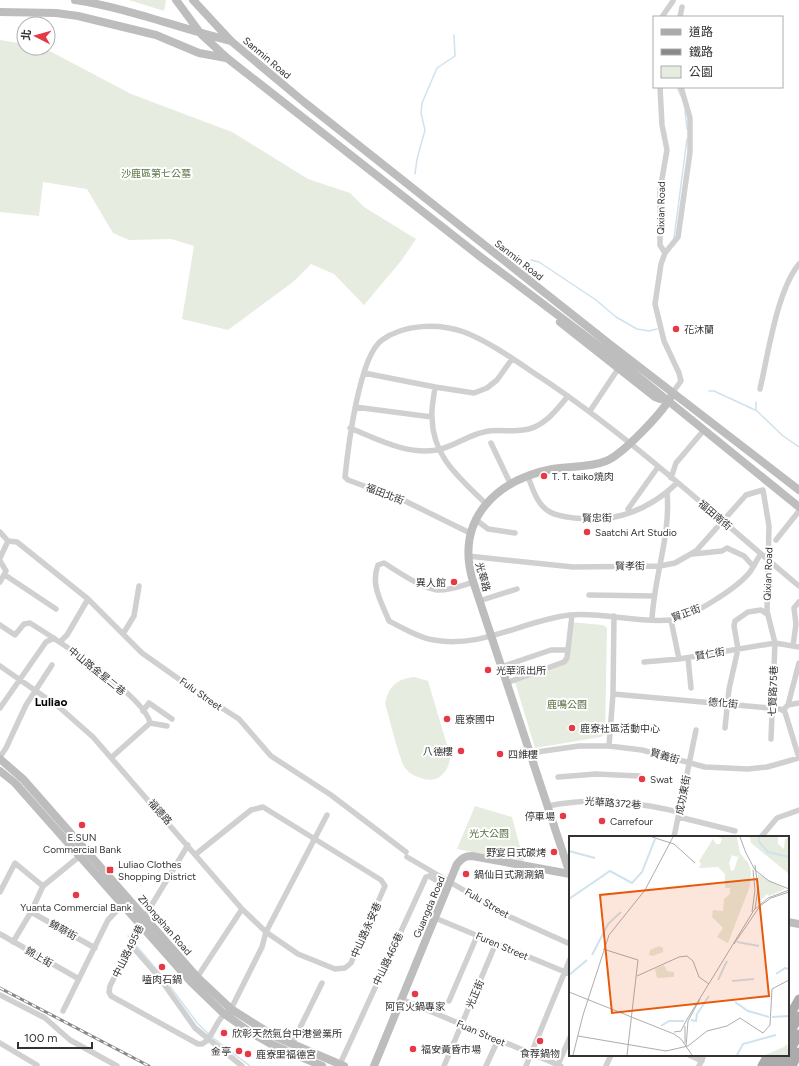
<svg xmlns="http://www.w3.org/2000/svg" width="799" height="1066" viewBox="0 0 799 1066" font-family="Figtree,'Noto Sans TC',sans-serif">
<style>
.green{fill:#e6ecdf}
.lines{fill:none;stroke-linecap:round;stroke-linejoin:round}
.stream{stroke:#cfe2ee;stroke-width:1.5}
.street{stroke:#d0d0d0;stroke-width:5.5}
.secondary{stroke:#bdbdbd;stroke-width:8}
.primary{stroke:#ababab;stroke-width:9}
.rail-casing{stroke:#888;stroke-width:3}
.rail{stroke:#fff;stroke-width:1.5;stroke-dasharray:4.5;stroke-linecap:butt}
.poi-dot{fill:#e63946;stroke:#fff;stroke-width:1.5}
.labels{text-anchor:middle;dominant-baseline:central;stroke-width:4;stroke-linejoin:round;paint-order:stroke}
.street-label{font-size:10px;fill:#333;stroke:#fff}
.park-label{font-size:10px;fill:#56703f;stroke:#fff}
.poi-label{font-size:10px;fill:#333;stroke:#fff;text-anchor:start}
.quarter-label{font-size:12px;font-weight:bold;fill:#000;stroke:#fff}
.inset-river{fill:none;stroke:#cfe2ee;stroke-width:2}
.inset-road{fill:none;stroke:#adadad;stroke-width:1}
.view{fill:#e8590c;fill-opacity:0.15;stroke:#e8590c;stroke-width:2}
.inset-edge{fill:none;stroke:#333;stroke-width:2}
</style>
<rect width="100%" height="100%" fill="#fff"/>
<!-- green -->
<path class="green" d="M129 0H165L166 1 164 11Z
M0 40 24 44V48H44L131 94 232 132 308 179 350 193 364 207 416 239 401 261 364 305 334 274 311 264 293 282 228 330 182 319 194 246 171 239 129 240 113 233 87 189 43 182 39 216 0 212Z
M570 622 603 625 607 628 605 734 601 737 535 748 515 682 558 667 566 656Z
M414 677 428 681 450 755C451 763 446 773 438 778 428 783 411 776 405 768 399 759 389 716 385 703 389 686 397 679 414 677Z
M475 806 512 817 524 862 457 849Z"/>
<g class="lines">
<!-- stream -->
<path class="stream" d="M677 87 681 96
M685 111 687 129
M415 174 417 159 425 130 421 113 422 103 437 68 455 56 454 35
M674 238 687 139
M531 260 539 262 596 300 616 317 637 329 649 331 657 329
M709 391H714L755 410
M756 402V410L783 436 799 447
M128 936 132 940
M134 943 163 977 198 1024 209 1034
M212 1037 250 1066"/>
<!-- street -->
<path class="street" d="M662 17 673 1
M680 17 682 7
M660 87 662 125 667 150 660 190V245L665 253
M364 373 435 387 474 393 487 388 497 380 512 359
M435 387C434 397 431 408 432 418 433 458 460 478 486 504
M760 389C768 355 777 290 799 264
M673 392 681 381 679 373 664 341 655 304 661 264 665 253 678 237 690 152V118L681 87
M355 407 432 417
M590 411 618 369
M350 428C377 439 410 457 441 449 456 445 469 435 484 432 497 429 510 432 523 430 543 429 557 409 568 396
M491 443 511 485
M528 477C533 489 537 505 550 512 557 516 566 517 574 518 613 523 648 511 677 483
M671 478 676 463 704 430
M763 490 769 526 767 611 775 643 799 647
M628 509 658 467
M475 519 488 529 515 533
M0 532 8 541 17 542 88 599 142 653 200 694 239 719 271 756 331 795 406 852
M470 533 405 501 348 480 345 477C348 448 359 356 382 340 404 324 438 323 464 332 490 342 516 361 540 377 632 438 714 515 799 586
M776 540 799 511
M693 554 722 551 727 548 744 556 753 566
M468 556 573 567 660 566 675 563 696 551 746 495 763 490
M0 558 8 541
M0 561 6 571 0 582
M5 575 56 609
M474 582C463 585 449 591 437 590 419 587 399 572 384 563L378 565C370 585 382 603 389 621 403 628 419 638 434 640 482 649 524 620 570 615 603 612 637 623 670 620 691 618 737 588 750 572 754 566 757 559 761 554
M589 595 653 596
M479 601 517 589
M652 620C654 576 671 536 667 492
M671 620 679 659
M0 625 15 635 24 624 30 623C54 638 146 697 150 723L112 757
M123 634 134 616 139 586
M60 642 67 635 88 599
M793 646 796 624 794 608 799 602
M688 658 691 688
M644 662 679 659 775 643 771 739
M0 666 59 707 93 737 242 909 266 932 298 954 335 969 345 968 351 963 385 886 381 880 263 807 251 810 196 854
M501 667 551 650H568
M506 683 564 662 567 658 572 615
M613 694 780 709 785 712 799 758
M788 705 799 703
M0 708 46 642 54 638
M783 710 788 705 799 663
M143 711 149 703 172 719
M150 723 167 726
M725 728 729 689 738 649 734 626 735 621 748 612 761 610 767 614
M609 746 613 694 614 616
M530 753 579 746H609L642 750 705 767 748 769 767 767 799 758
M0 757 6 748 26 705 52 665
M558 777 596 774 639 776
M547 806C597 797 630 801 679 812
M679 817 735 831
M674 837 696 730
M761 837 777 818 799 810
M188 845 145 916 110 986 109 992 111 996 198 1044H202C214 1038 215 1018 231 1009L262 947 266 932 327 815
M407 857 508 916 570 944
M0 892 15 863 43 886
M31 912 95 948
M435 918 570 974
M0 934 79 979
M13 942 31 912 43 886 86 851
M131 945 159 977 195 1028 242 1066
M196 979 242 909
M0 995 45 1018 70 1040 117 1066
M401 999 561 1066
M449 1001 477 936
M63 1011 108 920 123 904
M0 1043 37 1065
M292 1044 322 983
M689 1055 702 1061
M340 1064 426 877 429 876 448 887
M558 1065 570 1037
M444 1066 496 943
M486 1066 498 1040
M526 1066 570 959
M606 1066 611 1055
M699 1066 704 1055"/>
<!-- secondary -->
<path class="secondary" d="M75 0C128 8 178 28 231 41
M176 0 201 34 227 58 478 255 624 365 799 507
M193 0 231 41 304 102 612 346 799 490
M0 12 56 13 78 16 156 35 199 53 226 58
M560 322 655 397 660 399
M0 759 23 779 197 977 231 1009 274 1036 344 1066
M0 771 15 783 192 983 223 1013 250 1032 271 1044 322 1066
M570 874 472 578C456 518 497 480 552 469 570 466 589 468 606 461 622 455 662 413 670 398
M788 922 799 924
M374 1066 457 864C462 858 465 856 472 856L570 874"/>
<!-- primary -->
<path class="primary" d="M788 1019 799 999
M788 1037 799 1016
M788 1055 799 1034
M762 1066 768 1055
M772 1066 778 1055
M782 1066 788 1055
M792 1066 799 1052"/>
<!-- rail casing -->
<g class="rail-casing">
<path id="rail" d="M0 988 149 1066"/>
</g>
<!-- rail -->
<use href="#rail" class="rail"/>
</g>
<!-- markers -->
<g class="poi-dot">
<circle cx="676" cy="329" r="4"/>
<circle cx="544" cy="476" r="4"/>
<circle cx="587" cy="532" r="4"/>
<circle cx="454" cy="582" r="4"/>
<circle cx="488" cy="670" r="4"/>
<circle cx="447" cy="719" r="4"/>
<circle cx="572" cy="728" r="4"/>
<circle cx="461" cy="751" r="4"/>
<circle cx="500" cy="754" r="4"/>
<circle cx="642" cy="779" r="4"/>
<circle cx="563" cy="816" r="4"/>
<circle cx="602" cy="821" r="4"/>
<circle cx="82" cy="825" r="4"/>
<circle cx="554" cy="852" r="4"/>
<rect x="106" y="866" width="8" height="8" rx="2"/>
<circle cx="466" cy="874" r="4"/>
<circle cx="76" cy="895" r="4"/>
<circle cx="162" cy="967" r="4"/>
<circle cx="415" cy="994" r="4"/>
<circle cx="224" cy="1033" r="4"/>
<circle cx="540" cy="1041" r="4"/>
<circle cx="413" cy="1049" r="4"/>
<circle cx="239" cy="1051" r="4"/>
<circle cx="248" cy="1054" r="4"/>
</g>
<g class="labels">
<!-- street labels -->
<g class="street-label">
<text transform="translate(267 58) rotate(40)">Sanmin Road</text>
<text transform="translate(661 208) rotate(-89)">Qixian Road</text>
<text transform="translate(519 260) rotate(38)">Sanmin Road</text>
<text transform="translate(385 494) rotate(21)">福田北街</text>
<text transform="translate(715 515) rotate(40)">福田南街</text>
<text transform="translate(597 518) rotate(-1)">賢忠街</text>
<text transform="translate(630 566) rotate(-1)">賢孝街</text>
<text transform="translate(768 574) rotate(-88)">Qixian Road</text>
<text transform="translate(483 577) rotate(74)">光華路</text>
<text transform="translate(686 613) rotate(-20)">賢正街</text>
<text transform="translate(710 654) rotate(-10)">賢仁街</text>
<text transform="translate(97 671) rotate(39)">中山路金星二巷</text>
<text transform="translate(773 691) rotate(-88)">七賢路75巷</text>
<text transform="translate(201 694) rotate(35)">Fulu Street</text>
<text transform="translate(723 703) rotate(5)">德化街</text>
<text transform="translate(665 756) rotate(16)">賢義街</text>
<text transform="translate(683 795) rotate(-79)">成功東街</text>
<text transform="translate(613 803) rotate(4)">光華路372巷</text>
<text transform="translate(160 812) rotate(49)">福德路</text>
<text transform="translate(487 903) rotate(30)">Fulu Street</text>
<text transform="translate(429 907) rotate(-67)">Guangda Road</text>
<text transform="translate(165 925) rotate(49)">Zhongshan Road</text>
<text transform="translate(63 930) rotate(29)">錦華街</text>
<text transform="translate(366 930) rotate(-66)">中山路永安巷</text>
<text transform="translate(502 946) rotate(23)">Furen Street</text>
<text transform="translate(128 951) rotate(-64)">中山路495巷</text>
<text transform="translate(39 957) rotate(30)">錦上街</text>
<text transform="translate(388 959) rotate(-65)">中山路466巷</text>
<text transform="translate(475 994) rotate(-67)">光正街</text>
<text transform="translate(481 1033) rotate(23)">Fuan Street</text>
</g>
<!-- park labels -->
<g class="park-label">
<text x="156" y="173">沙鹿區第七公墓</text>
<text x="567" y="704">鹿鳴公園</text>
<text x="489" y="833">光大公園</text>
</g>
<!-- poi labels -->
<g class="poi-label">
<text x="684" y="329">花沐蘭</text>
<text x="552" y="476">T. T. taiko燒肉</text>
<text x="595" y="532">Saatchi Art Studio</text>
<text x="446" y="582" text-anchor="end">異人館</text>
<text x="496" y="670">光華派出所</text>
<text x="455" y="719">鹿寮國中</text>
<text x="580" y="728">鹿寮社區活動中心</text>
<text x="453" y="751" text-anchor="end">八德樓</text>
<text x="508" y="754">四維樓</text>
<text x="650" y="779">Swat</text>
<text x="555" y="816" text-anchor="end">停車場</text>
<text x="610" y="821">Carrefour</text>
<text x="82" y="837" text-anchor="middle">E.SUN<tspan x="82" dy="12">Commercial Bank</tspan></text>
<text x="546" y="852" text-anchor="end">野宴日式碳烤</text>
<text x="118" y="864">Luliao Clothes<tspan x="118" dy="12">Shopping District</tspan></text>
<text x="474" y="874">鍋仙日式涮涮鍋</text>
<text x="76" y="907" text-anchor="middle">Yuanta Commercial Bank</text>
<text x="162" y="979" text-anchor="middle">嗑肉石鍋</text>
<text x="415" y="1006" text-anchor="middle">阿官火鍋專家</text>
<text x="232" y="1033">欣彰天然氣台中港營業所</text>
<text x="421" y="1049">福安黃昏市場</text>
<text x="231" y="1051" text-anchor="end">金亭</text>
<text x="540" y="1053" text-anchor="middle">食荐鍋物</text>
<text x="256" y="1054">鹿寮里福德宮</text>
</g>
<!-- quarter labels -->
<g class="quarter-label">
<text x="51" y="702">Luliao</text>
</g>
</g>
<!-- overview -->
<g transform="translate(569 836)">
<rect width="220" height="220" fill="#fff"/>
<path d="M150 1H168L171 17 180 28 182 36 181 50 159 107 148 101 154 92 143 81 144 74 154 75 155 63 161 58V52H156V38L149 31 130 32 132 28 130 25 144 3 147 8H151L153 3ZM163 19 168 21 170 19 165 34 162 35 160 27ZM181 1H209V8L215 13 216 3 220 1V38L182 7ZM189 38 216 53 200 60 198 58 189 67ZM90 110 94 112V116L84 120 80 119 81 114ZM95 129 98 135 105 136V141L88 142 86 133ZM218 208 220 219H196L215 211Z" fill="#e6ecdf" fill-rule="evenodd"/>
<path class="inset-river" d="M190 1V6L199 16 220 21M0 15 26 22M0 63 41 35 63 47 73 36 86 3M168 106 190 110M23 119 39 88 52 76M207 138 216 132 220 133M0 139 18 124M149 144 158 125M163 145 185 143M166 166 179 175 200 181M203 181 220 180M122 184 127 185 128 178 140 160M92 190 100 185H115M168 219 174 208 207 199"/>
<path class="inset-road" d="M83 1 105 8 126 27M171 1 177 17 186 34 200 45 220 53M186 73 189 52 186 29M183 76 186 54 184 34M165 108 191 70 202 62 220 56M34 113 69 124 58 219M68 140 110 121 118 120 124 125 130 141 140 148M0 156 105 198 112 203 123 219M117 185 185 74 199 62 220 54M105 196 112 195 117 185M9 200 97 215 119 210 138 195 158 190 171 182 194 197 201 189 203 153 220 144M116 207V190M117 211 119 185 131 163M4 219 14 179 40 99 76 54 104 1"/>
<path class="view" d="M188 43 200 160 43 177 31 59Z"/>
<rect width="220" height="220" class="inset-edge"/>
</g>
<!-- legend -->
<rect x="653" y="16" width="130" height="72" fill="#ffffff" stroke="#adadad"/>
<rect x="661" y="29" width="20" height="6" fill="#ababab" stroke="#adadad"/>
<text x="689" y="36" font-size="12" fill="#333333">道路</text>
<rect x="661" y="49" width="20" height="6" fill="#888888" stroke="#adadad"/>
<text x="689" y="56" font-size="12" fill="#333333">鐵路</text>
<rect x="661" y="66" width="20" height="12" fill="#e6ecdf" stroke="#adadad"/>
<text x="689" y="76" font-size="12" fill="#333333">公園</text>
<!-- north arrow -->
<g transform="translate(36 36) rotate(276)"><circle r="19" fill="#ffffff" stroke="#adadad"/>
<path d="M0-3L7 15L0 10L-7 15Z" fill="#e63946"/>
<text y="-6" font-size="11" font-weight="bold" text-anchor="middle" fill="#333333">北</text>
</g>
<!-- scale -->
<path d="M18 1042v6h74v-6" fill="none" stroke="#333333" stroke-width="2"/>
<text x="24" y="1042" font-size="12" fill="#333333" stroke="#ffffff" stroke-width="3" paint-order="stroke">100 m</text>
</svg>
